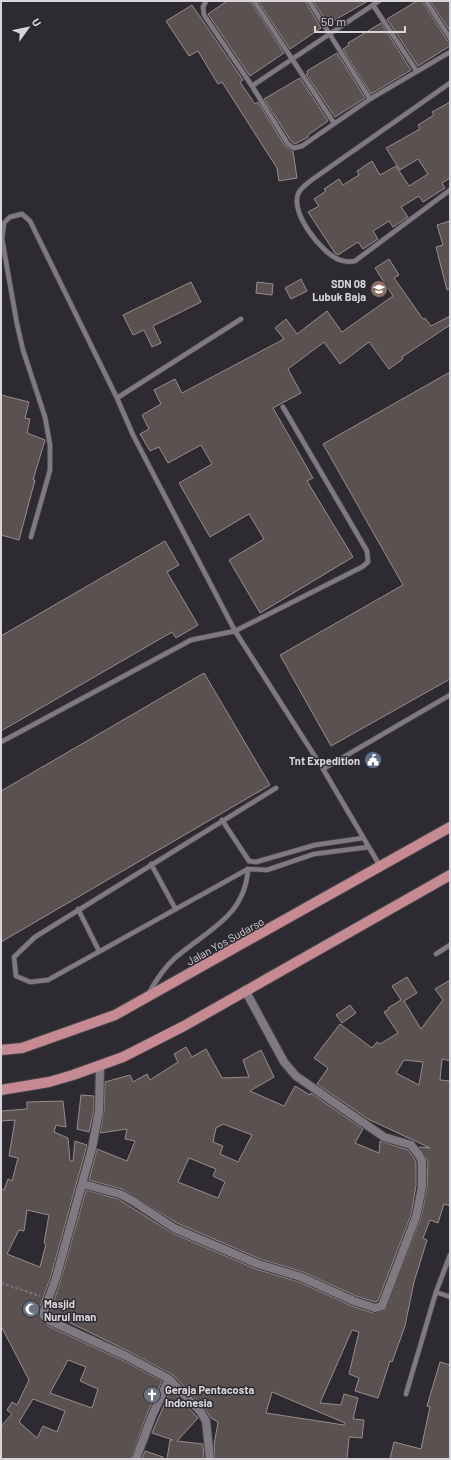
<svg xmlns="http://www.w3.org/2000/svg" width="451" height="1460" viewBox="0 0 451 1460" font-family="Barlow,sans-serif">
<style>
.building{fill:#5b5150;stroke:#988d8c;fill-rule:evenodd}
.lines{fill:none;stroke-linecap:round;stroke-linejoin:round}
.service-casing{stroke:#48454a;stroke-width:6}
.minor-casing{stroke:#48454a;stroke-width:10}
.primary-casing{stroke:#48454a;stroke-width:12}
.path{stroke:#78757b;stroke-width:2;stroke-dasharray:3 2;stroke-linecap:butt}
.service{stroke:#7f7a82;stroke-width:4.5}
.minor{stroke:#7f7a82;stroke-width:8}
.primary{stroke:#c58a92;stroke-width:10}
.labels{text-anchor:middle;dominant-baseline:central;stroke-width:3;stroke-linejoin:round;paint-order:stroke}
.poi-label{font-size:11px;font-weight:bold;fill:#d8d6da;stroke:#2d2a31;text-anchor:end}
.street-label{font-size:11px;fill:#d8d6da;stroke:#2d2a31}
</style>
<rect width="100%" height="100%" fill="#2d2a31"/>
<!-- building -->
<path class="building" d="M227 1H250L284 53 250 76 208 14Z
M258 1H305L321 28 290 49Z
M313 1H368L328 24Z
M417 1H422L447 40 450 42V46L418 66 387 19Z
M430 1H450V31Z
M192 5 243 80 240 82 255 104 258 102 285 146 293 151 297 178 279 181 277 168 222 82 218 84 198 51 189 56 166 21Z
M381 23 411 70 371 94 343 49 349 45 348 43Z
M337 53 365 98 335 117 306 74 308 73 307 71Z
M300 78 328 121 308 135V137L295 144 291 141 264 99Z
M450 102V178L442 183 445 188 423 202 419 196 401 207 408 217 393 227 389 221 373 231 378 239 363 249 358 242 338 255 335 253 308 212 319 206 314 199 326 191 324 189 339 179 343 185 359 175 357 171 372 161 380 175 396 166 409 186 428 174 418 159 400 170 386 148 420 129 418 125 434 115 432 112Z
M450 221V289L447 290 436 247 443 245 437 225Z
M389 259 399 275 394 278 423 319 425 318 431 326 450 316V325L402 357 403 359 389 369 369 342 340 364 324 342 288 369 301 393 273 408 313 478 307 481 353 557 260 613 229 560 264 539 249 514 210 537 179 483 212 464 201 445 168 463 159 447 150 451 140 434 149 429 142 415 161 404 154 390 175 379 182 393 284 339 275 328 286 319 297 334 327 311 342 332 393 296 375 268Z
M301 279 307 291 291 299 285 288Z
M191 282 201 302 153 326 161 343 152 347 144 330 133 335 123 315Z
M257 282 273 284 272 295 256 293Z
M450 372V679L331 746 280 655 403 585 323 444Z
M1 395 29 402 25 418 30 419 27 433 45 440 33 480H35L19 540 1 535Z
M165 541 179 565 167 572 198 625 176 638 172 632 1 731V636Z
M204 673 270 785 1 942V791Z
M407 977 417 993 404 1001 421 1029 443 1000 435 989 450 980V1061L442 1059 440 1080 450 1081V1206L444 1204 438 1223 430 1220 423 1238 427 1240 414 1282 405 1326 392 1362 390 1361 378 1398 355 1391 359 1378 349 1374 359 1332 352 1330 320 1403 341 1405 344 1394 358 1398 353 1419 364 1420 362 1438 349 1437 347 1459H215L214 1445 218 1422 211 1418 204 1407 173 1375 128 1351 50 1313 61 1279 86 1190 118 1199 172 1233 256 1269 299 1282 352 1306 373 1313 385 1310 421 1218 427 1188 428 1161 419 1147 430 1148 368 1119 317 1084 328 1068 314 1058 340 1024 372 1048 377 1042 380 1044 398 1033 384 1012 389 1009 388 1008 401 1000 392 986ZM404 1060 423 1062 419 1085 396 1073ZM272 1392 345 1423 344 1425 266 1413Z
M350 1005 356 1013 342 1023 336 1015Z
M186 1047 192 1057 206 1049 222 1078 249 1077 243 1060 261 1050 274 1077 250 1091 284 1106 295 1086 310 1095 311 1093 363 1129 355 1143 379 1153 380 1141 408 1150 414 1158 416 1162V1186L411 1215 378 1301 375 1302 356 1296 303 1272 260 1259 177 1223 122 1189 89 1180 97 1149 127 1161 135 1141 125 1139 127 1129 100 1133 104 1111 105 1082 130 1075 133 1082 147 1074 150 1080 178 1062 174 1054ZM223 1124 252 1135 238 1162 220 1154 223 1146 213 1142 216 1128ZM189 1158 216 1169 213 1176 225 1182 218 1198 178 1182Z
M81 1095 94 1096V1110L89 1132 77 1129Z
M63 1101 66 1127 56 1125 54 1132 68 1138 70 1161H73L75 1141 87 1145 51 1276 39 1309V1316L48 1326 124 1361 162 1381 147 1414 131 1459H1V1426L12 1414 7 1410 12 1402 17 1405 29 1380 1 1326V1189L4 1190 8 1179 12 1181 18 1158 9 1156 15 1120 1 1121V1111L27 1109V1102ZM27 1210 49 1215 44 1243 46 1244 40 1267 7 1254 19 1230 24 1231ZM68 1360 86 1367 80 1381 98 1389 92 1408 50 1393ZM33 1399 65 1411 57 1432 43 1426 37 1438 19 1422Z
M440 1362 450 1365V1459H390L394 1442 421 1449 430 1407 427 1406Z
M171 1389 198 1418 177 1441 203 1444 204 1459H167L170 1440H173L152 1433Z
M145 1451 163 1457V1459H142Z"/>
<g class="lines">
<!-- service casing -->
<g class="service-casing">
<path id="service" d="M206 1 203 7 204 15 252 86 288 144 294 148 302 146 370 99 450 52
M254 1 334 123
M309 1 370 99
M426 1 450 38
M373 5 416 70
M450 83 313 179C309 182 302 187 299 192 288 211 322 254 340 260 345 262 350 262 355 261L450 190
M252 86 379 1
M117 398 241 319
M31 537 50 470V445L45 417 23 350 17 324 2 239 4 223 10 217 22 214 30 221 117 398 133 435 235 631 323 769 380 866
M1 742 191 640 235 631 362 567 368 562 367 551 283 407
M323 769 450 695
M276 788 35 937 14 957 16 976 30 982 48 980 248 869 267 870 314 854 369 847
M222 820 249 861 256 862 315 845 363 838
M151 864 175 908
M78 909 99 951
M436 954 450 945
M149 993C156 980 164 968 175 958 207 930 245 917 248 869
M436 1292 450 1297
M406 1394 436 1292 450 1255"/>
</g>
<!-- minor casing -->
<g class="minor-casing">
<path id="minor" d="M100 1066 99 1111 92 1148 56 1278 44 1311V1316L50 1321 126 1356 169 1379 200 1411 206 1421 210 1459
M83 1184 120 1194 133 1201 174 1228 258 1264 301 1277 354 1301 375 1308 382 1306 416 1217 422 1187V1161L419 1155 411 1145 384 1137 296 1076 284 1062 245 990
M136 1459 152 1416 169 1379"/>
</g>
<!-- primary casing -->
<g class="primary-casing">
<path id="primary" d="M1 1050 22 1048 115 1015 450 827
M1 1090 49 1082 73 1075 123 1057 184 1026 450 875"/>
</g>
<!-- path -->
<path class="path" d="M1 1283 40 1296"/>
<!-- service -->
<use href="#service" class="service"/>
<!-- minor -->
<use href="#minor" class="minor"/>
<!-- primary -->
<use href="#primary" class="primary"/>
</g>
<!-- icons -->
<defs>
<g id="school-disc" transform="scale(0.9)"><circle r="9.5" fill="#8d6e63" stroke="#2d2a31"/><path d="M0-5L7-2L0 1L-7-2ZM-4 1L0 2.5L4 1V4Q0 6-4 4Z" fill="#fff"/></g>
<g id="civic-disc" transform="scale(0.9)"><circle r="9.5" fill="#5c6f8a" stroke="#2d2a31"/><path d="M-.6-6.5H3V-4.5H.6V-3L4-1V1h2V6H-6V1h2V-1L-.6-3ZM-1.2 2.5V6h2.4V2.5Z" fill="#fff"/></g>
<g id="mosque-disc" transform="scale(0.9)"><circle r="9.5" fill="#6b7280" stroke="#2d2a31"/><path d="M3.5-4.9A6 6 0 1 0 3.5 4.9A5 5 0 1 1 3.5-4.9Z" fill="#fff"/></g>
<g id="church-disc" transform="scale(0.9)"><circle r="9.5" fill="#6b7280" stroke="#2d2a31"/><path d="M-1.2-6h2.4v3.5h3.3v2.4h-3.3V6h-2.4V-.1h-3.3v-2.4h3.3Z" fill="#fff"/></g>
</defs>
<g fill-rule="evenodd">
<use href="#school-disc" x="379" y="289"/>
<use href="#civic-disc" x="373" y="760"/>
<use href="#mosque-disc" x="31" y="1309"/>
<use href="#church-disc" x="152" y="1395"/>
</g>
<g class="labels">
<!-- poi labels -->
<g class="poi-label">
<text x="366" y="283">SDN 08<tspan x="366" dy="13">Lubuk Baja</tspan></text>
<text x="360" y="760">Tnt Expedition</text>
<text x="44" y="1303" text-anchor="start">Masjid<tspan x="44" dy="13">Nurul Iman</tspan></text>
<text x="165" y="1389" text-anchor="start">Geraja Pentacosta<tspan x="165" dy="13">Indonesia</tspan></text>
</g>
<!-- street labels -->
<g class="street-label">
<text transform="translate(225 941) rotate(-29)">Jalan Yos Sudarso</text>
</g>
</g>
<!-- border -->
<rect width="451" height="1460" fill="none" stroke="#d8d6da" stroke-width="4"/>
<!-- north arrow -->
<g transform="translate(28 28) rotate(57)" stroke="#2d2a31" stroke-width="3" paint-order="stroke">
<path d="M0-3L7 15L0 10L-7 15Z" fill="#d8d6da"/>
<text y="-6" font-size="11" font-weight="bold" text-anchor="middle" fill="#d8d6da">U</text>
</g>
<!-- scale -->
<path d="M315 26v6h90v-6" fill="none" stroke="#d8d6da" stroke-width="2"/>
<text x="321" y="26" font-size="12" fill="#d8d6da" stroke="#2d2a31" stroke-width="3" paint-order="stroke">50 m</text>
</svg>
